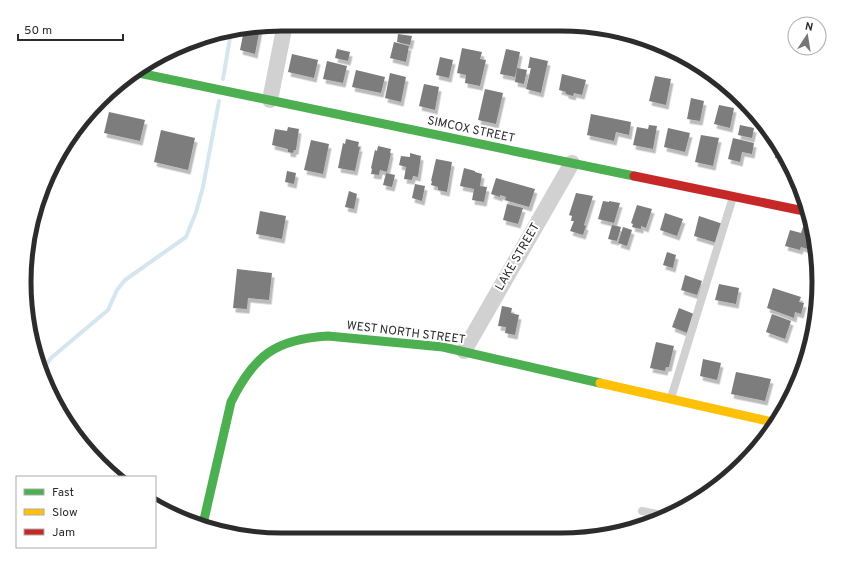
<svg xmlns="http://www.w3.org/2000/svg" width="843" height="564" viewBox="0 0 843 564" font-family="Overpass,sans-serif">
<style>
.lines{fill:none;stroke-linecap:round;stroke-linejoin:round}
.stream{stroke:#d6e6f0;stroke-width:4}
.building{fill:#7d7d7d;filter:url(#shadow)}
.lane{stroke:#d1d1d1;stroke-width:8}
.street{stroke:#d1d1d1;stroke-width:16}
.fast{stroke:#4caf50;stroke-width:9}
.slow{stroke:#ffc107;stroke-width:9}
.jam{stroke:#c62828;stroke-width:9}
.labels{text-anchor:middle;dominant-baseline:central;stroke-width:4;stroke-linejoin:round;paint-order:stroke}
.street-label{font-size:12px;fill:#2c2c2c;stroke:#fff}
.rim{fill:none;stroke:#2c2c2c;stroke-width:5}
</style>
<defs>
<filter id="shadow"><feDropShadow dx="2.5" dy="4.5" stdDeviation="0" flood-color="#0004"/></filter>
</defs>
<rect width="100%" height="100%" fill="#fff"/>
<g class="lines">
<!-- stream -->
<path class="stream" d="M223 79 231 32
M43 369 51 358 108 310 117 290 125 280 186 237 196 212 203 187 219 101"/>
</g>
<!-- building -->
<path class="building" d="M260 28 255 54 240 50 244 30Z
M398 34 412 36 410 45 397 42Z
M394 42 409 46 406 62 390 58Z
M462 48 482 52 480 59 486 60 480 86 465 83 466 75 457 73Z
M337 49 350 52 348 61 335 58Z
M506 49 520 52 515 77 500 74Z
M292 54 318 60 314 78 288 72Z
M440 57 453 60 449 78 436 75Z
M530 57 548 61 541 93 526 89 531 68H528Z
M327 61 347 66 343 83 323 79Z
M517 68 527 70 524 84 515 82Z
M356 70 385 77 381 93 352 87Z
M390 73 406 77 401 102 385 98Z
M562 74 586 80 582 95 574 93 573 96 566 94V92L559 90Z
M655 76 671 79 666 105 649 101Z
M424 84 439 87 435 110 419 106Z
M485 89 503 93 496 124 478 120Z
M691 98 704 101 700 121 687 119Z
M719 105 734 108 730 128 714 124Z
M109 112 145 120 140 141 104 133Z
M591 114 631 122 629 135 616 132 614 141 587 135Z
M649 125 657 126 653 149 633 145 637 127 648 129Z
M740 125 754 128 752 138 738 135Z
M288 127 299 129 296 150H294L293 153 288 152V149L272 145 275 129 287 131Z
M668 128 690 133 685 152 664 147Z
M161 130 195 138 188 170 154 162Z
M701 135 719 138 713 166 695 162Z
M733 138 754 143 752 154 742 152 740 162 728 159Z
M346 139 359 142 358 147H360L355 171 338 168 343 143 345 144Z
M311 140 329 144 323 174 304 170Z
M378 146 391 149 390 153H391L387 172 380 170 379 175 371 174 372 169 371 168 375 150 377 151Z
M777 148 786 160 775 158Z
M410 153 421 156 418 177 413 176 412 180 404 179 406 167 399 165 401 156 410 157Z
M436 159 452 162 447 192 438 190V187L431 185 432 181H431Z
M792 167V168L796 182 789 181Z
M464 168 475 171V172L482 174 480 186 487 187 484 202 472 200 474 189 460 186Z
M287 171 296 173 294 184 285 182Z
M386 173 395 175 392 187 383 185Z
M496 178 535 189 529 207 505 200 506 197 500 195V197L491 194Z
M415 184 425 186 422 201 412 198Z
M349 191 357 194 354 209 345 207Z
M576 193 593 196 584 225 586 226 583 235 570 231 574 221H571L572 216 569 215Z
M603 201 609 202V201L620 203 614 223 598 219Z
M507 204 523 208 518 224 503 220Z
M637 205 652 209 646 228 641 226V229L632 227 633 224 631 223Z
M260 211 286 216 282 239 256 234Z
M665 213 683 219 677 236 660 230Z
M699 216 723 224 717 243 694 236Z
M612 225 621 227 617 241 608 239Z
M623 227 632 230 627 246 618 243Z
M803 227 809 228 815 251 801 247 800 250 785 246 790 230 801 233Z
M667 252 676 255 673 268 663 265Z
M237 269 272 273 269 300 248 298 247 309 233 308Z
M685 275 702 281 697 295 681 290Z
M719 284 739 288 736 304 715 300Z
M773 288 801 297 799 302 804 303 801 314 795 312 794 318 767 308Z
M502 306 512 308 511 313 519 315 515 335 505 333 506 327 498 326Z
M679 308 694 314 687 333 672 327Z
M772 314 791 321 785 339 766 332Z
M656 342 674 346 669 367H666L665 371 650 368Z
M703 359 721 363 717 380 700 376Z
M736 372 771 379 765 401 731 394Z"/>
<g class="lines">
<!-- lane -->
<path class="lane" d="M671 398 733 197
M642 511 667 516"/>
<!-- street -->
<path class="street" d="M270 100 285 24
M464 351 572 163"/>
<!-- fast -->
<path class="fast" d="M134 72 634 176
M203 524 231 402C254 355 276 339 328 336L443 347 600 383"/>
<!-- slow -->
<path class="slow" d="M600 383 772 422"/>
<!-- jam -->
<path class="jam" d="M634 176 804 211"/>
</g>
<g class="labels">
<!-- street labels -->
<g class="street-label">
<text transform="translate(471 130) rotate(12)">SIMCOX STREET</text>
<text transform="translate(518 257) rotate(-60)">LAKE STREET</text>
<text transform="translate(406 333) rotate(7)">WEST NORTH STREET</text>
</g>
</g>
<!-- crop -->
<path d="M0 0H843V564H0ZM282 31H561A251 251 0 0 1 812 282V282A251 251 0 0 1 561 533H282A251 251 0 0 1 31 282V282A251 251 0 0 1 282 31Z" fill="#fff" fill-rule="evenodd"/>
<path class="rim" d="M282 31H561A251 251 0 0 1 812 282V282A251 251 0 0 1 561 533H282A251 251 0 0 1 31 282V282A251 251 0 0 1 282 31Z"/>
<!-- legend -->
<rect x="16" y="476" width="140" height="72" fill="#ffffff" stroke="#ababab"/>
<rect x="24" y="489" width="20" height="6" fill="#4caf50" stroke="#ababab"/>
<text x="52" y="496" font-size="12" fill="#2c2c2c">Fast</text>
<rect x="24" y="509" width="20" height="6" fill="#ffc107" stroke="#ababab"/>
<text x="52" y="516" font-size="12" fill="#2c2c2c">Slow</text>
<rect x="24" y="529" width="20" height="6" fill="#c62828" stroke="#ababab"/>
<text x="52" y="536" font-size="12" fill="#2c2c2c">Jam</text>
<!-- north arrow -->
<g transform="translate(807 36) rotate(12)"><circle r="19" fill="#ffffff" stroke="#ababab"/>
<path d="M0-3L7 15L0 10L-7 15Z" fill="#767676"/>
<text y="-6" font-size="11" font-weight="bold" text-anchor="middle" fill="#2c2c2c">N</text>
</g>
<!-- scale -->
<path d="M18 34v6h105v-6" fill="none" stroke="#2c2c2c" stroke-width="2"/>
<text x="24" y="34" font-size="12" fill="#2c2c2c" stroke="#ffffff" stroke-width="3" paint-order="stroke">50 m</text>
</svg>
